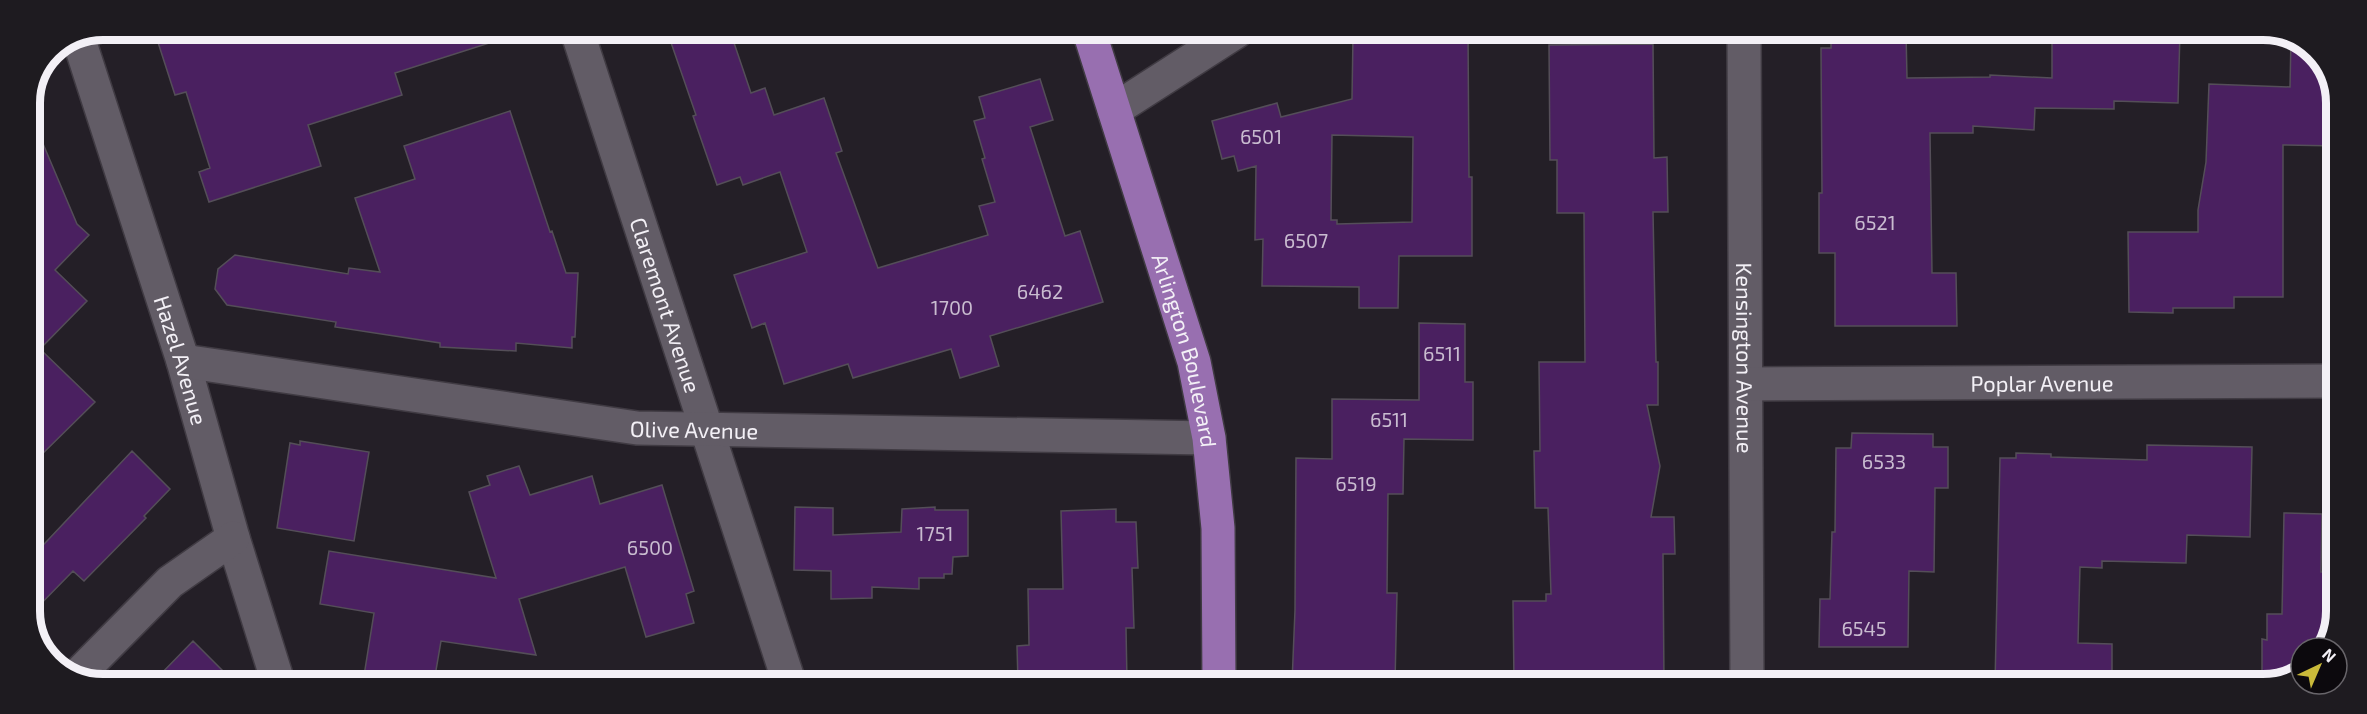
<svg xmlns="http://www.w3.org/2000/svg" width="2367" height="714" viewBox="0 0 2367 714" font-family="'Exo 2',sans-serif">
<style>
.building{fill:#4a2060;stroke:#544e58;stroke-width:1.5;fill-rule:evenodd}
.lines{fill:none;stroke-linecap:round;stroke-linejoin:round}
.minor-casing{stroke:#403b43;stroke-width:36}
.major-casing{stroke:#403b43;stroke-width:36}
.minor{stroke:#625c66;stroke-width:33}
.major{stroke:#986fb0;stroke-width:33}
.labels{text-anchor:middle;dominant-baseline:central;stroke-width:4.5;stroke-linejoin:round;paint-order:stroke}
.number-label{font-size:20px;fill:#c9bcd0}
.street-label{font-size:22px;fill:#f3f0f6;stroke:#0c090d}
.rim{fill:none;stroke:#f3f0f6;stroke-width:8}
</style>
<rect width="100%" height="100%" fill="#241f27"/>
<!-- building -->
<path class="building" d="M154 30H504L505 38 395 73 402 95 308 125 321 166 209 202 199 172 210 168 186 92 175 95Z
M667 31H730L751 93 765 88 774 115 824 98 842 151 836 153 878 268 988 235 979 206 995 202 982 159 985 158 974 121 985 118 979 97 1040 79 1053 120 1030 127 1065 236 1080 231 1103 302 990 336 999 366 960 378 951 349 853 378 848 364 784 384 765 323 752 328 734 275 807 252 780 172 743 185 740 177 717 185 693 116 696 115Z
M1428 32H1468L1469 177H1472V256H1399L1398 308H1359V287L1262 286 1263 239 1255 240 1256 166 1238 171 1234 156 1222 159 1212 121 1277 103 1281 117 1352 99 1353 35 1428 37ZM1332 135 1413 137 1412 222 1337 224V220H1331Z
M1831 32H1906L1907 78 1990 77V75L2052 78V32H2180L2178 103 2114 101V109L2035 108 2034 130 1973 126V133H1930L1932 273H1956L1957 326H1835V253H1819V193H1822L1821 48H1831Z
M2291 38 2322 59 2337 99V146L2283 145V297H2234V308H2173V313L2129 312 2128 232H2198V210L2206 162 2209 84 2290 87Z
M1653 44 1654 158 1667 157 1668 212H1653L1656 362H1658V405H1647L1660 466 1651 517H1674L1675 554H1663L1664 683H1514L1513 601H1546V594H1551L1548 508H1535L1534 451H1540L1539 362H1585L1584 213H1557V160H1550L1549 45Z
M510 111 550 232 552 231 566 273H578L575 337H572V348L516 343V351L440 347V343L335 327 336 322 227 305 215 289 218 269 235 255 348 274 349 268 380 272 355 198 415 179 404 146Z
M30 113 77 224 89 235 55 270 87 301 40 349 95 402 30 466Z
M1419 323 1465 324V382H1473V440L1404 439 1403 494H1388L1387 593H1397L1395 683H1292L1295 610 1296 458 1332 459V399L1419 400Z
M1852 433 1933 434V447H1948V488H1935L1934 572 1909 571 1908 647H1819L1820 599H1830L1832 532H1835L1836 448H1851Z
M300 441 369 452 354 541 277 528 290 443 300 445Z
M2147 445 2252 447 2250 537 2187 535 2186 563 2102 561V568L2080 567 2078 643 2112 644V684L2048 682V684H1995L2000 458H2016V453L2051 454V457L2147 460Z
M132 451 170 489 144 516 146 518 84 581 73 571 30 615V559Z
M519 466 530 495 592 476 600 504 662 485 694 591 686 594 694 623 646 637 625 567 519 599 536 655 441 641 434 682H363L374 613 320 604 329 551 496 578 469 492 490 485 487 476Z
M795 507 833 508V535L901 532 902 509 935 507V510H968V556L953 557 952 574H944V578H919V589L872 587V598L831 599V571L794 570Z
M1116 509V522H1136L1138 568H1132L1134 628H1126L1127 681 1018 682 1017 646 1029 645 1028 589H1063L1061 511Z
M2284 513 2322 514 2321 572H2335L2334 610H2323L2322 648H2301V671L2262 684V639L2267 640V614H2282Z
M193 641 234 682 154 681Z"/>
<g class="lines">
<!-- minor casing -->
<g class="minor-casing">
<g id="minor">
<path id="s1" d="M577 31 789 682"/>
<path id="s2" d="M1744 32 1747 683"/>
<path id="s3" d="M79 40 183 361 233 538 278 682"/>
<path d="M1114 110 1237 31"/>
<path id="s4" d="M183 361 637 428 1209 438"/>
<path id="s5" d="M1746 384 2336 381"/>
<path d="M77 676 170 582 233 538"/>
</g>
</g>
<!-- major casing -->
<g class="major-casing">
<g id="major">
<path id="s6" d="M1089 31 1194 362 1209 438 1218 528 1219 683"/>
</g>
</g>
<!-- minor -->
<use href="#minor" class="minor"/>
<!-- major -->
<use href="#major" class="major"/>
</g>
<g class="labels">
<!-- number labels -->
<g class="number-label">
<text x="1261" y="136">6501</text>
<text x="1875" y="222">6521</text>
<text x="1306" y="240">6507</text>
<text x="1040" y="291">6462</text>
<text x="952" y="307">1700</text>
<text x="1442" y="353">6511</text>
<text x="1389" y="419">6511</text>
<text x="1884" y="461">6533</text>
<text x="1356" y="483">6519</text>
<text x="935" y="533">1751</text>
<text x="650" y="547">6500</text>
<text x="1864" y="628">6545</text>
</g>
<!-- street labels -->
<g class="street-label">
<text stroke="none"><textPath href="#s1" startOffset="288">Claremont Avenue</textPath></text>
<text stroke="none"><textPath href="#s6" startOffset="334">Arlington Boulevard</textPath></text>
<text stroke="none"><textPath href="#s2" startOffset="326">Kensington Avenue</textPath></text>
<text stroke="none"><textPath href="#s3" startOffset="336">Hazel Avenue</textPath></text>
<text stroke="none"><textPath href="#s5" startOffset="296">Poplar Avenue</textPath></text>
<text stroke="none"><textPath href="#s4" startOffset="516">Olive Avenue</textPath></text>
</g>
</g>
<!-- crop -->
<path d="M0 0H2367V714H0ZM103 40H2263A63 63 0 0 1 2326 103V611A63 63 0 0 1 2263 674H103A63 63 0 0 1 40 611V103A63 63 0 0 1 103 40Z" fill="#1e1b20" fill-rule="evenodd"/>
<path class="rim" d="M103 40H2263A63 63 0 0 1 2326 103V611A63 63 0 0 1 2263 674H103A63 63 0 0 1 40 611V103A63 63 0 0 1 103 40Z"/>
<!-- north arrow -->
<g transform="translate(2319 666) rotate(44)"><circle r="28" fill="#0c090d" stroke="#68656a" stroke-width="1.5"/>
<path d="M0-4.5L10 22L0 15L-10 22Z" fill="#caba3a"/>
<text y="-9" font-size="16" font-weight="bold" text-anchor="middle" fill="#f3f0f6">N</text>
</g>
</svg>
